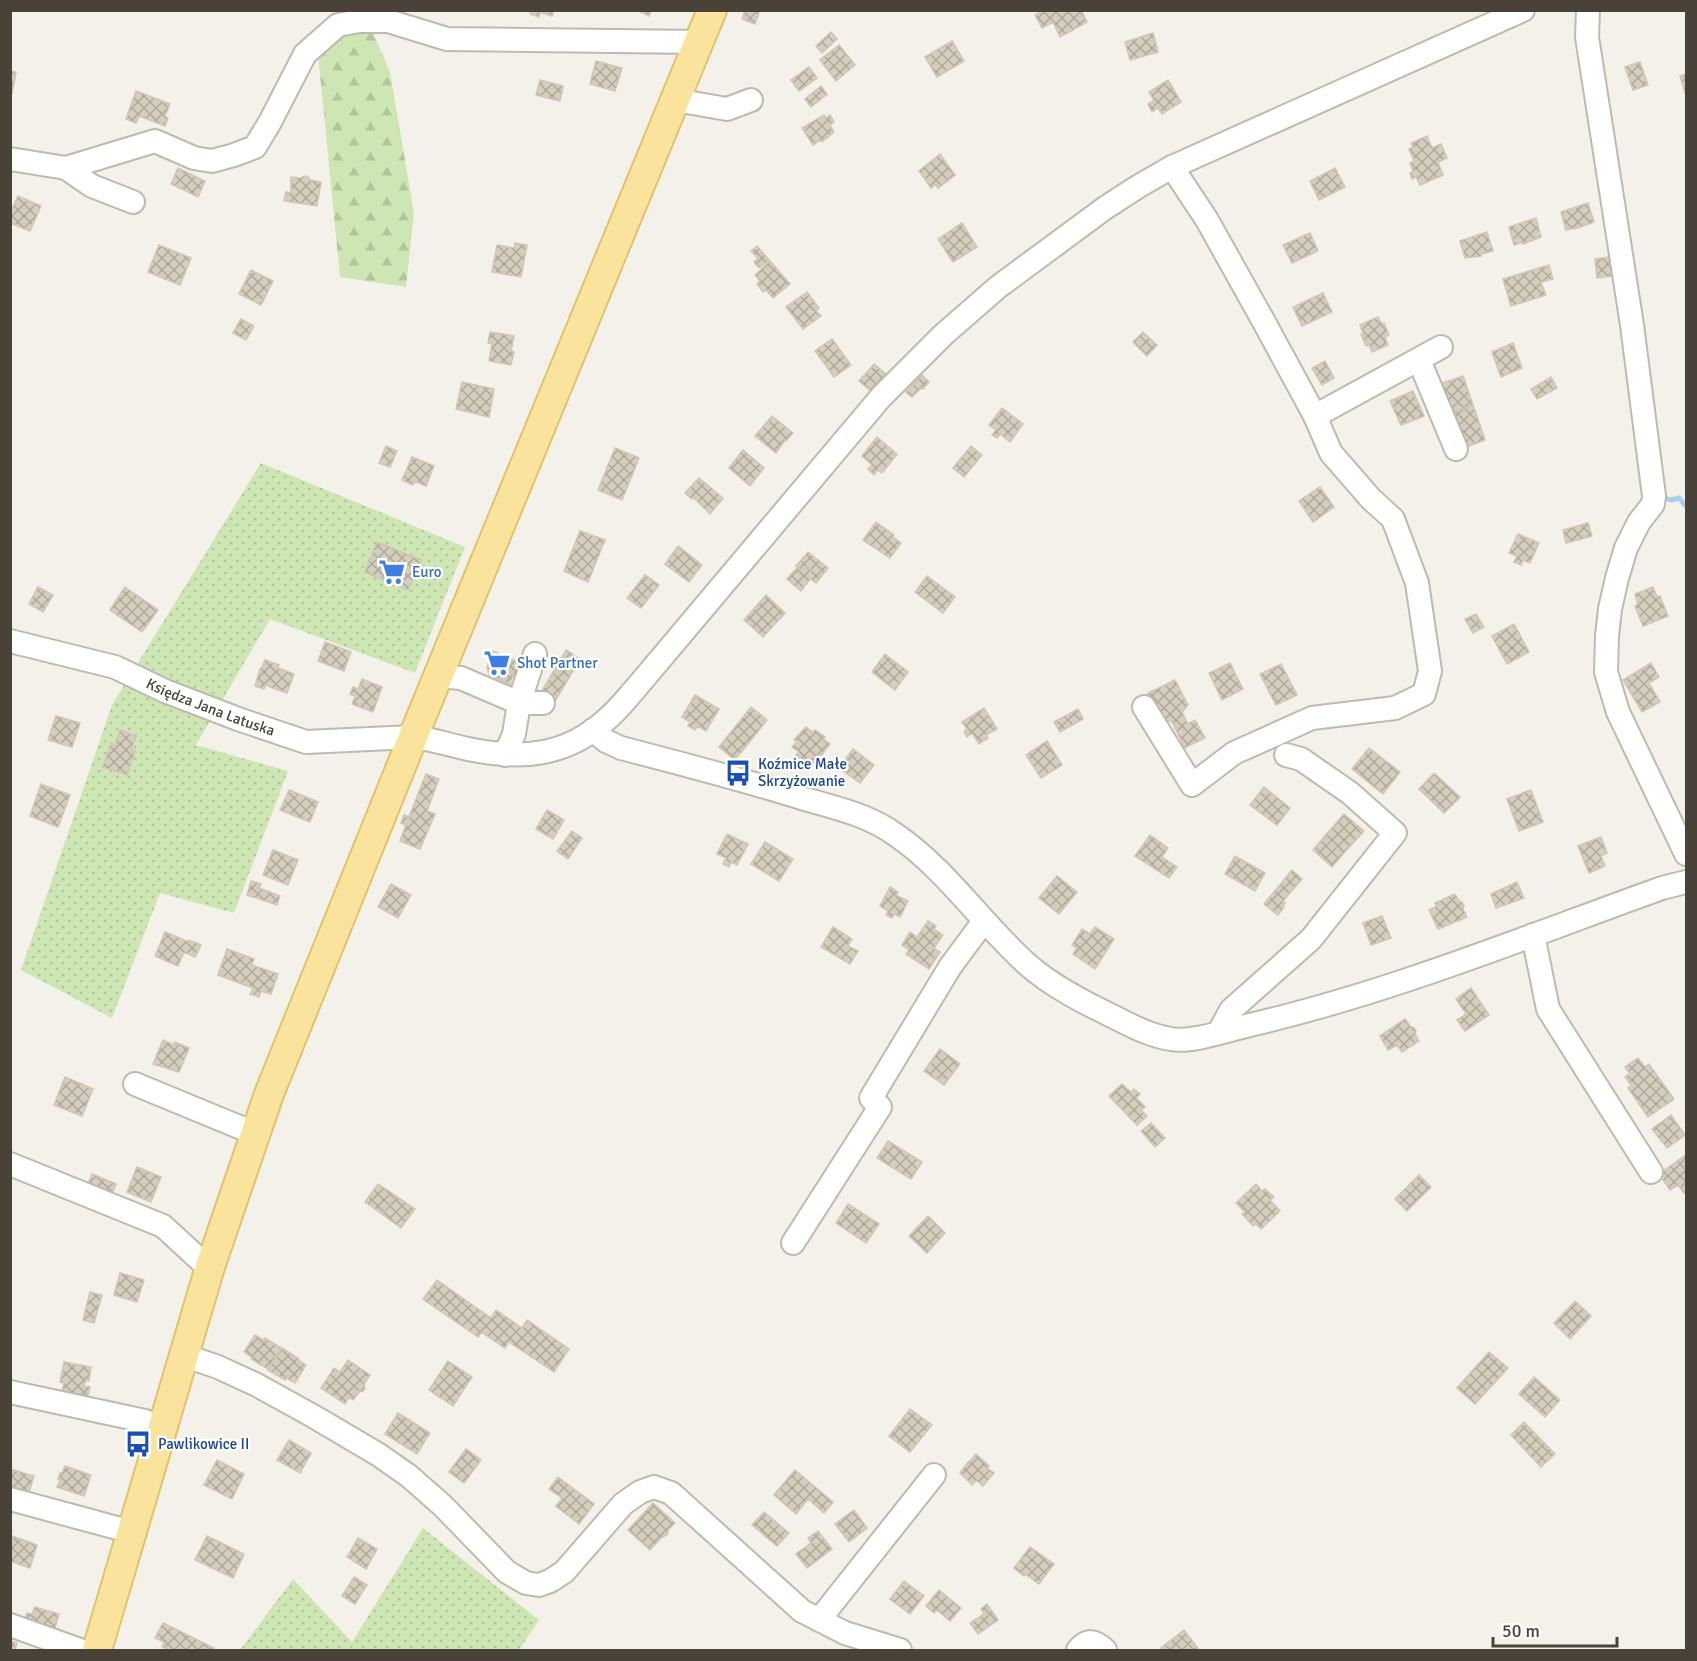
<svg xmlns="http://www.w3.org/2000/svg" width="1697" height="1661" viewBox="0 0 1697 1661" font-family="Signika,sans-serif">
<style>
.grass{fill:url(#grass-dots)}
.forest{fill:url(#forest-firs)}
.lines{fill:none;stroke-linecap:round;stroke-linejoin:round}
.stream{stroke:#a9ceee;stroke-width:5}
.building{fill:url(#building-cross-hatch);stroke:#d0c6b3;stroke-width:1.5}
.minor-casing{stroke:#bfbaac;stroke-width:26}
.major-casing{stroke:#dfc36d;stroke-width:32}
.minor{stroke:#fff;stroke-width:22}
.major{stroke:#fae49d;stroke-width:28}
.labels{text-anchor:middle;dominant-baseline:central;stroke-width:4.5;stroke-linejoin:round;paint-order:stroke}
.shop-label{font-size:15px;fill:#366cbe;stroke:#fff;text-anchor:start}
.street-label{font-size:15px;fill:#484238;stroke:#fff}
.transit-label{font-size:15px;fill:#164399;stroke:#fff;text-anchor:start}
</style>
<defs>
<pattern id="grass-dots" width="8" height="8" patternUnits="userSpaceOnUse" patternTransform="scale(1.5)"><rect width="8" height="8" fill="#cde6b4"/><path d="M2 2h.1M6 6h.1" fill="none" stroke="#b2c69c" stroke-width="1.8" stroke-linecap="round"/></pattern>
<pattern id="forest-firs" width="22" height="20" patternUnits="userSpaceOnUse" patternTransform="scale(1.5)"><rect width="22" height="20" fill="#cde6b4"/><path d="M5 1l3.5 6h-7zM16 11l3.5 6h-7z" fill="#b2c69c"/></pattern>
<pattern id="building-cross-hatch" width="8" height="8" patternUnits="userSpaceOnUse" patternTransform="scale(1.5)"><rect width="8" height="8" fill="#d5cebf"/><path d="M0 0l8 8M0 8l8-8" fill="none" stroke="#afa99c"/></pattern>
</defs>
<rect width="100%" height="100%" fill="#f4f1ea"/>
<!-- grass -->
<path class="grass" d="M261 463 465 547 415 673 270 619 196 745 288 771 234 913 160 893 112 1018 21 970 112 705Z
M423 1528 539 1620 519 1650H240L293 1579 352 1642Z"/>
<!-- forest -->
<path class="forest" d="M365 13 390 72 414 213 406 287 340 277 316 33Z"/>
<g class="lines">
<!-- stream -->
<path class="stream" d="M1660 496 1671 500 1679 498 1686 506"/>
</g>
<!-- building -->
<path class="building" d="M531 10H554L552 16 540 12 539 17 530 14Z
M637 10H651L649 16Z
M745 10H760L755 24 742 19Z
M1043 10H1051L1052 12 1055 10H1081L1087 22 1060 37 1053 22 1042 28 1035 15Z
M831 32 837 39 822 53 816 46Z
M1153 33 1158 52 1130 60 1125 42Z
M952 41 964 61 937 77 925 57Z
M839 45 855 65 836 81 820 60Z
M596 61 622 68 615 91 590 84Z
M1640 62 1648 85 1633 90 1625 67Z
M809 67 817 78 799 91 791 80Z
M10 71 16 72 12 94 10 93Z
M1686 74V96L1680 76Z
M540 80 563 86 560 101 536 95Z
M1168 80 1181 102 1162 114 1158 108 1152 112 1148 104 1154 100 1149 92Z
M821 86 827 94 811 107 805 99Z
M136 91 170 104 165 116 168 118 165 126 139 116 136 123 126 119Z
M824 115 825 118 830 115 834 122 830 125 834 132 823 141H819L813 145 802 128Z
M1427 136 1432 148 1441 144 1447 158 1438 162 1443 175 1420 185 1416 177 1412 179 1410 173 1413 171 1410 163 1414 161 1409 149 1413 147 1411 143Z
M940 154 955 175 938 188 936 184 931 188 919 171Z
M178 168 205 181 198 197 171 184Z
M1335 168 1345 187 1319 200 1310 181Z
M304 176 308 177 310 180 321 182 317 206 284 201 286 192 291 193V177L301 178Z
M18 196 41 206 30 231 10 223V213Z
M1588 203 1594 222 1575 229V228L1566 230 1561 212Z
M1536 218 1541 237 1523 244V242L1514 245 1509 227Z
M962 223 977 247 953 262 938 239Z
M1487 232 1493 251 1481 254V256L1465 258 1460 241Z
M1310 233 1318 251 1292 263 1283 245Z
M515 243 527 245 521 277 492 272 497 245 514 248Z
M159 245 191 258 180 285 148 272Z
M757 246 769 260 759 268 754 262 758 258 751 251Z
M1609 257 1611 276 1597 278 1595 259Z
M770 261 790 284 773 298 766 290 763 292 757 284 760 281 755 275Z
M1549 265 1553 279 1541 282 1546 295 1511 306 1503 279Z
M251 270 273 281 261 305 239 294Z
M807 292 819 308 816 311 821 316 803 329 786 307Z
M1323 293 1332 312 1302 326 1293 307Z
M1378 317 1382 324 1384 323 1389 335 1385 337 1388 345 1372 352 1369 345 1366 346 1361 334 1363 333 1360 325Z
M241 319 254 326 246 340 233 333Z
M490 332 514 336 511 351 514 352 511 365 489 361 492 344 488 343Z
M1143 332 1157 345 1147 356 1133 342Z
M832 339 851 365 834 377 815 351Z
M1513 343 1522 368 1501 377 1492 352Z
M1325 361 1334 378 1322 385 1312 368Z
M874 364 886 374 871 391 859 381Z
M922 375 929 382 923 389 921 388 912 397 906 392Z
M1463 376 1473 405 1450 413 1440 384Z
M1551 377 1557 388 1537 399 1531 389Z
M462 382 494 389 489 417 456 409Z
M1413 391 1424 416 1401 425 1390 401Z
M1473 405 1485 440 1463 448 1450 413Z
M1002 408 1023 424 1010 442 1000 434 997 438 992 435 996 430 989 425Z
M772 416 793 433 786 441 785 440 776 453 755 436Z
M877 437 897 454 882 473 878 470 874 475 868 469 872 465 862 456Z
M386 446 397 451 390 467 379 463Z
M971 446 982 455 964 477 953 468Z
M615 448 639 458 622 500 598 490Z
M743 450 764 468 750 486 729 468Z
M412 457 434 466 426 486 414 481 413 485 402 480Z
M699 478 723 498 710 514 693 497 692 499 685 493Z
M1320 487 1334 507 1313 522 1299 501Z
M876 522 894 535 893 537 901 543 890 558 863 540Z
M1588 523 1592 536 1566 543 1563 530Z
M580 531 605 540 588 582 564 571Z
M1518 534 1539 543 1530 563 1523 560 1521 565 1514 562 1517 556 1509 553Z
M377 542 421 560 408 590 365 572Z
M678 546 702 565 689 582 665 564Z
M808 552 828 568 816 583 807 576 811 570 806 566 801 571 796 566Z
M806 566 811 570 807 576 810 579 801 591 787 579 797 568 801 571Z
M645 575 659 585 641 608 627 598Z
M927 576 955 597 943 613 915 592Z
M38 587 53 595 43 612 29 604Z
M125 587 158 610 142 632 110 610Z
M1653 587 1657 597 1660 596 1668 616 1643 626 1635 606 1638 604 1635 594Z
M766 595 785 613 763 637 744 620Z
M1476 614 1484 627 1473 633 1465 619Z
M1514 624 1529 652 1507 664 1492 636Z
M325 642 351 652 344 671 318 661Z
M566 650 580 659 554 703 540 694Z
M493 651 521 663V675L514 674 510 683 512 685 489 675 487 667Z
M885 654 908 672 895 690 872 672Z
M265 660 279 665 278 668 294 674 287 693 265 685 264 689 255 686 260 669H261Z
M1230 663 1243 689 1222 700 1209 673Z
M1651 663 1659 677 1649 683 1660 702 1642 712 1623 680Z
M1281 664 1297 695 1276 705 1260 674Z
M362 679 382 687 373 712 352 704 355 696 350 694 353 687 358 689Z
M1175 680 1188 705 1182 712 1188 724 1195 720 1205 738 1182 749 1179 744 1182 742 1171 720 1164 724 1148 693Z
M695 695 719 709 706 731 698 726 695 730 688 726 690 722 682 717Z
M751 707 767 720 735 760 719 747Z
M984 708 997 729 986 735 988 738 979 744 972 733 967 737 964 732 967 729 962 722Z
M1078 709 1083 719 1060 732 1054 722Z
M56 716 80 723 72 747 48 740Z
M806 727 813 732 815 730 825 737 823 739 830 744 815 764 809 759 806 762 796 755 799 752 792 747 797 741 794 740Z
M120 730 136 736 131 750 135 751 127 775 103 767 111 743 115 745Z
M1047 741 1062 765 1041 778 1026 755Z
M1369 748 1400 772 1383 794 1352 769Z
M853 749 874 765 860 783 839 768Z
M1434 773 1460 797 1444 813 1419 789Z
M426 774 439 779 427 811 435 814 420 849 400 841 406 825 401 823 404 815 409 817Z
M41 784 70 795 58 827 30 816Z
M1264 787 1290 808 1277 825 1250 805Z
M289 790 318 802 310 822 280 810Z
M1531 790 1543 822 1519 831 1507 799Z
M547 810 564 820 553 839 536 829Z
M1344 814 1364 831 1343 854 1324 837Z
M572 831 582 838 568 859 557 851Z
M727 834 748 844 737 865 731 862 729 867 723 864 726 858 717 854Z
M1150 835 1168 848 1162 857 1177 867 1169 878 1135 856Z
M1324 837 1343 854 1332 867 1313 850Z
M1601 837 1607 853 1601 856 1605 866 1589 873 1578 846Z
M765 842 793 859 779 881 751 864Z
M273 850 298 860 288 885 263 875Z
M1235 856 1265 873 1255 891 1225 874Z
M1292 870 1302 879 1283 901 1285 903 1283 906 1284 907 1278 915 1264 904Z
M1057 876 1077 892 1059 914 1039 898Z
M251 881 261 884 259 888 280 896 277 905 247 895Z
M1517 882 1524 898 1496 908 1491 894Z
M391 884 411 895 398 918 378 907Z
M890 887 898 892 896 895 908 901 900 917 894 914 892 918 886 915 888 911 880 906Z
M1455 894 1459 901 1462 902 1464 906 1463 909 1467 917 1438 929 1429 910 1437 906 1435 903Z
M1382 916 1391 938 1371 945 1363 923Z
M928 921 936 926 934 929 943 935 934 948 940 952 929 969 906 954 909 950 902 945 910 932 917 937Z
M833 927 852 939 848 946 858 951 850 964 821 947Z
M1095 927 1114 939 1095 969 1073 954 1077 948 1072 945 1082 929 1090 934Z
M165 932 189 942V940L201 945 195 957 184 952 178 966 155 956Z
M227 949 254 959 252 965 278 974 271 994 261 991 259 997 250 994 253 988 218 975Z
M1471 988 1489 1015 1465 1031 1457 1020 1466 1014 1456 999Z
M1405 1019 1411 1027 1414 1028 1416 1031 1415 1034 1419 1041 1402 1052 1397 1045 1388 1050 1380 1036Z
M163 1040 174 1045 175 1042 189 1048 179 1072 153 1064Z
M940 1049 960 1064 944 1085 924 1071Z
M1638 1058 1645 1067 1649 1064 1674 1099 1648 1117 1628 1088 1631 1085 1625 1077 1630 1074 1625 1067Z
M65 1077 93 1089 82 1116 54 1105Z
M1122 1084 1131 1092 1134 1089 1140 1094 1136 1098 1145 1107 1141 1110 1147 1116 1137 1125 1109 1096Z
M1671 1115 1685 1135 1667 1148 1652 1129Z
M1151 1123 1165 1138 1155 1147 1141 1131Z
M888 1141 922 1162 911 1179 877 1158Z
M1686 1155V1191L1684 1193 1678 1185 1670 1190 1659 1174Z
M137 1167 161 1177 151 1202 127 1192Z
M92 1174 116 1184 109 1201 85 1191Z
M1419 1175 1431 1187 1407 1211 1395 1199Z
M378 1184 396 1196 382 1214 365 1202Z
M1256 1184 1262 1191 1265 1189 1274 1197 1270 1200 1280 1211 1261 1229 1256 1224 1253 1226 1242 1214 1245 1212 1236 1203Z
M396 1196 415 1209 401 1228 382 1214Z
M848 1204 879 1224 866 1243 836 1223Z
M928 1216 945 1233 927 1253 909 1236Z
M120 1273 144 1280 137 1302 114 1295Z
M437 1280 491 1318 496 1310 522 1328 527 1320 569 1349 554 1372 509 1342 505 1348 481 1332 478 1337 423 1299Z
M90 1292 102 1295 94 1323 83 1320Z
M1575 1301 1591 1316 1570 1339 1554 1323Z
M255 1335 263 1340 265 1338 281 1348 268 1369 251 1359 252 1357 244 1352Z
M282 1348 299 1359 298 1360 306 1365 295 1383 286 1378 285 1380 268 1370Z
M1489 1352 1508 1368 1475 1404 1457 1388Z
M348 1360 370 1375 364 1384 365 1388 363 1391 359 1392 353 1400 349 1397 345 1404 321 1388 334 1368 340 1372Z
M448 1361 472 1377 453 1406 429 1390Z
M64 1362 91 1367 89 1381 86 1380 84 1386 90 1387 88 1396 62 1391 64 1383 60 1382Z
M1534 1377 1560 1400 1545 1417 1519 1394Z
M910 1409 932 1425 910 1452 889 1436Z
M398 1413 430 1433 417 1454 385 1434Z
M1524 1422 1555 1454 1541 1467 1511 1435Z
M289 1440 311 1453 300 1473 277 1460Z
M466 1449 481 1460 464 1483 449 1472Z
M976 1454 989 1466 987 1468 994 1473 983 1486 976 1480 972 1485 960 1473 968 1462H969Z
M217 1460 244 1474 232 1499 204 1485Z
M65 1466 91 1475 84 1496 57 1487 60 1480 58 1479 60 1473H62Z
M10 1469 34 1476 29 1492 10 1486Z
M795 1470 833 1502 824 1513 808 1499 796 1514 774 1495Z
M558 1477 594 1504 579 1524 556 1506 562 1498 549 1489Z
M653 1503 675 1523 668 1530V1534L661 1538 650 1550 628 1530Z
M854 1510 867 1528 849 1542 835 1524Z
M764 1512 789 1533 777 1546 752 1525Z
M818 1531 832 1549 807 1568 796 1554 811 1543 808 1538Z
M12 1536 37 1545 30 1568 10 1561Z
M207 1536 244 1554 233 1578 195 1560Z
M358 1538 377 1549 366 1569 347 1557Z
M1030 1547 1054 1564 1039 1584 1025 1574 1024 1576 1014 1568Z
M354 1577 367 1585 355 1604 342 1596Z
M904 1581 924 1596 910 1614 890 1599Z
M939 1590 961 1608 950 1621 937 1610 934 1613 926 1606Z
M987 1604 998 1620 978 1634 970 1623 984 1614 981 1609Z
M35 1607 59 1614 54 1631 24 1622 27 1613 32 1614Z
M163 1623 214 1648 213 1650H168L162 1647 164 1642 155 1638Z
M1184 1630 1199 1650H1162L1161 1648Z
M10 1641 17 1643 15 1650H10Z"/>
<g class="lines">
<!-- minor casing -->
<g class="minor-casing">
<g id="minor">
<path d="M1588 10 1587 37 1632 325 1654 496 1653 504 1639 522 1626 548 1617 578 1610 609 1607 636 1606 672 1618 712 1686 854"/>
<path d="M675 100 727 109 751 100"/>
<path d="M10 159 66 168 155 141 194 158 212 161 234 155 255 147 270 122 305 54 338 25 359 21H388L447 39 699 42"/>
<path d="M66 168 92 186 133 202"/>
<path d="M1419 360 1456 449"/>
<path d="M1315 416 1441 347"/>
<path id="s1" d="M10 641 115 667 165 691 238 719 306 742 413 737C432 739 449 745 468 749 520 760 566 757 607 719 618 710 626 699 636 688L881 397 943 335 998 287 1105 208 1139 186 1172 167 1523 10"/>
<path d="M438 676 461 678 519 703 535 654"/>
<path d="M1144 707 1192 785 1234 753 1312 718 1395 708 1424 694 1430 671 1417 583 1393 519 1371 499 1331 453 1315 416 1264 322 1207 220 1172 167"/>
<path d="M593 730 606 741 621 748C683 764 744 780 805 799 836 808 869 815 896 835 947 870 982 924 1028 965 1052 986 1083 1002 1112 1016 1130 1025 1150 1036 1171 1039 1192 1043 1228 1030 1250 1025 1391 992 1526 937 1662 888L1686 882"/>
<path d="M505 755 514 734 519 703H543"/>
<path d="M1533 935 1548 1009 1651 1172"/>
<path d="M1219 1032 1231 1010 1311 939 1395 833 1350 793 1301 759 1286 755"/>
<path d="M135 1084 244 1129 256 1131"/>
<path d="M10 1164 163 1226 200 1260 210 1267"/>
<path d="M793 1243 880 1107 871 1098 950 967 984 921"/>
<path d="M183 1355 218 1367 257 1385 313 1416 379 1455 409 1476 443 1506 507 1572 526 1583 539 1585 550 1581 564 1572 623 1504 640 1492 654 1487 671 1493 802 1611 845 1633 900 1650"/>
<path d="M10 1392 145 1421 162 1430"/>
<path d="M10 1499 132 1532"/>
<path d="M819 1620 934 1475"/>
<path d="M10 1625 80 1650"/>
<path d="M1078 1650C1087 1639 1095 1640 1105 1650"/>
</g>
</g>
<!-- major casing -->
<g class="major-casing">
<path id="major" d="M97 1650 210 1267 269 1094 413 737 712 10"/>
</g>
<!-- minor -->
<use href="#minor" class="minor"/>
<!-- major -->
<use href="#major" class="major"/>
</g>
<!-- icons -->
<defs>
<g id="supermarket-bare" transform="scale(2.07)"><path d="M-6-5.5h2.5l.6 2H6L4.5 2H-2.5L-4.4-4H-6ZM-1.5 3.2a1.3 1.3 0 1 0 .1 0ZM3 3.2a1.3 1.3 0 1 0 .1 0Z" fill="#3f7fe0" stroke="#fff" stroke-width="2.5" paint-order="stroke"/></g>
<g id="bus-bare" transform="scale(2.07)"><path d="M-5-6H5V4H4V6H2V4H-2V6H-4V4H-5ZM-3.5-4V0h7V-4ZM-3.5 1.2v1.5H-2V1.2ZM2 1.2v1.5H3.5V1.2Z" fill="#1a4fb4" stroke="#fff" stroke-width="2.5" paint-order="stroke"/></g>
</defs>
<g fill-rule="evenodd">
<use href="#supermarket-bare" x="392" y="572"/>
<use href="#supermarket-bare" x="497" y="663"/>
<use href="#bus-bare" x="738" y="773"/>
<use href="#bus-bare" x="138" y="1444"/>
</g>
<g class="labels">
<!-- shop labels -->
<g class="shop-label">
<text x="412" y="572">Euro</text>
<text x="517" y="663">Shot Partner</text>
</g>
<!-- street labels -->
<g class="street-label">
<text stroke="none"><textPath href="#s1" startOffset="212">Księdza Jana Latuska</textPath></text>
</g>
<!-- transit labels -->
<g class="transit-label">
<text x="758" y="764">Koźmice Małe<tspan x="758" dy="17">Skrzyżowanie</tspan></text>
<text x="158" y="1444">Pawlikowice II</text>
</g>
</g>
<!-- border -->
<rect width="1697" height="1661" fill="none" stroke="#484238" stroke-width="24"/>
<!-- scale -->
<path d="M1493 1637v9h124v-9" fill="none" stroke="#484238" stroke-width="3"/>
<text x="1502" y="1637" font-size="18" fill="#484238" stroke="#ffffff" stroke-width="4.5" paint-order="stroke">50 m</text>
</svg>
